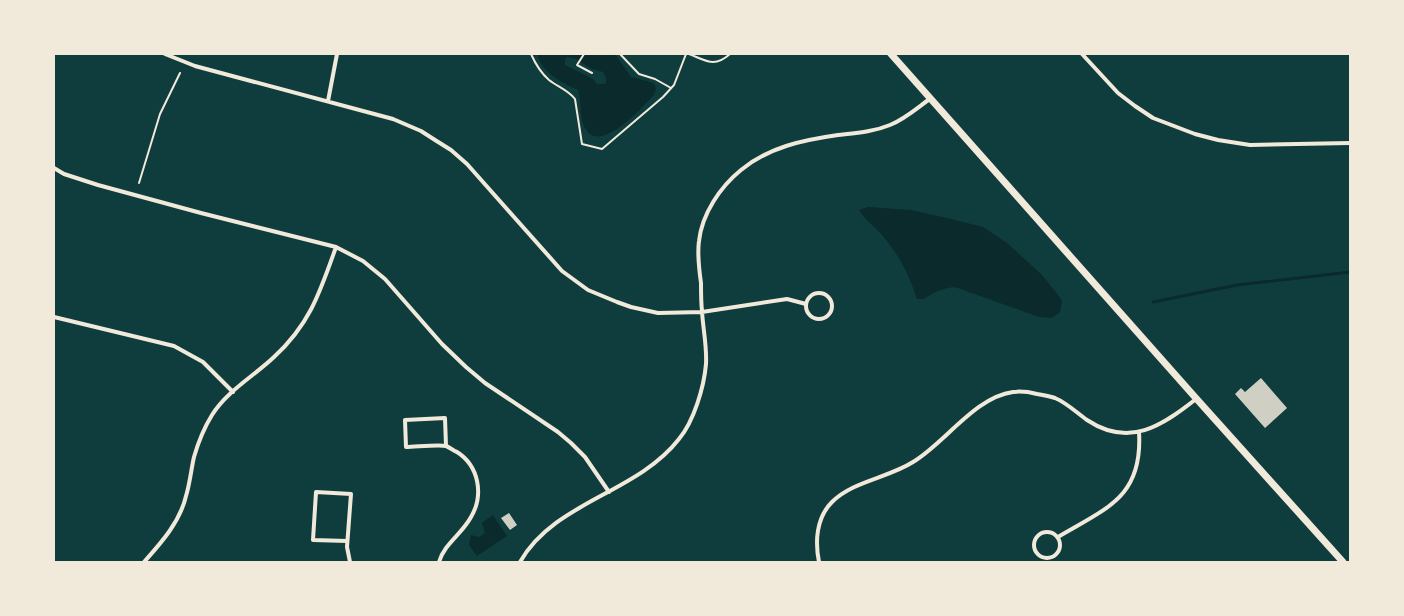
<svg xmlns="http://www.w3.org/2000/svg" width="1404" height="616" viewBox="0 0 1404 616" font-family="'Alegreya Sans',sans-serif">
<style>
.water{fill:#0a2a2b;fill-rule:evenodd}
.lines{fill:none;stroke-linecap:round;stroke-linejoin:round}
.stream{stroke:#0a2a2b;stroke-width:3}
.building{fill:#cfcfc3}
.path{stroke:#f1e9da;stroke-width:2}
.minor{stroke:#f1e9da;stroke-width:4}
.secondary{stroke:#f1e9da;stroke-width:7}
</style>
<rect width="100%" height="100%" fill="#0f3d3e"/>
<!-- water -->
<path class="water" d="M537 54H615L631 77 654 83 656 89 654 95C642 107 598 158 584 126 579 115 582 102 578 90 561 82 543 74 537 54ZM567 57 576 59 592 69 603 72 606 78V83L603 84H597L593 79 565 65V59Z
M868 207 911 210 951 219 983 227 1007 243 1042 275 1062 300 1060 312 1052 318 1039 317 955 287C943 288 934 292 924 299H917C909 274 899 255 882 235 874 226 865 220 859 210Z
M493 515 507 536 477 556 469 545 471 535 479 537 485 533 482 523Z"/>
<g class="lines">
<!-- stream -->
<path class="stream" d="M1153 302 1237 285 1350 272"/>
</g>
<!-- building -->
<path class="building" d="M1261 378 1287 408 1265 428 1235 394 1241 388 1245 392Z
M509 513 517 525 510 530 501 518Z"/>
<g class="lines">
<!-- path -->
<path class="path" d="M531 54C535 63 541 73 549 80 558 87 568 90 575 99L582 144 602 149 663 97 674 85 686 54
M584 54 577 65 592 73
M620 54 639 74 655 79 671 88
M689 54C707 61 714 68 730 54
M139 183 160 114 180 73"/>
<!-- minor -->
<path class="minor" d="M165 54 195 66 393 119 421 131 435 140 451 150 467 164 562 271 588 290 617 302 631 307 658 313 702 312 787 299 806 304
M1082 54 1118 93 1135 106 1153 118 1195 134 1218 140 1250 145 1350 143
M328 101 337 54
M54 168 64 174 98 185 201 213 336 247 363 261 385 279 442 344 466 367 485 383 558 432 571 443 585 457 609 492
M806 306a13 13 0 1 1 26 0a13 13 0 1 1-26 0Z
M54 317 174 346 203 362 233 392
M1034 545a13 13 0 1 1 26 0a13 13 0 1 1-26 0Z
M1058 537C1107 508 1143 497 1139 432
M347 541 313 540 316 492 351 494 347 547 350 562
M144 562C161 543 180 522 186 496 190 483 191 470 194 457 198 443 204 428 212 415 227 391 254 376 274 357 310 324 320 292 336 247
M439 562C444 544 462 534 471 517 484 495 479 466 457 452 454 451 449 447 446 446 439 444 415 447 406 447L405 420 445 418 446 446
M520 562C555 501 636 494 679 439 694 421 704 387 706 364 707 346 703 329 702 311 701 302 701 293 701 283 699 269 697 255 699 241 702 214 720 187 741 170 769 147 803 140 838 135 856 133 873 132 890 125 905 119 917 108 931 98
M819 562C815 542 816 518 832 502 853 481 888 478 913 462 945 443 975 397 1013 392 1021 391 1029 392 1037 394 1043 395 1049 396 1055 398 1067 403 1077 413 1087 420 1129 448 1162 426 1196 399"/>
<!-- secondary -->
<path class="secondary" d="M891 54 1194 396 1343 562"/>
</g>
<!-- border -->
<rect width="1404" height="616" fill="none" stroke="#f1e9da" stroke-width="110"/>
</svg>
